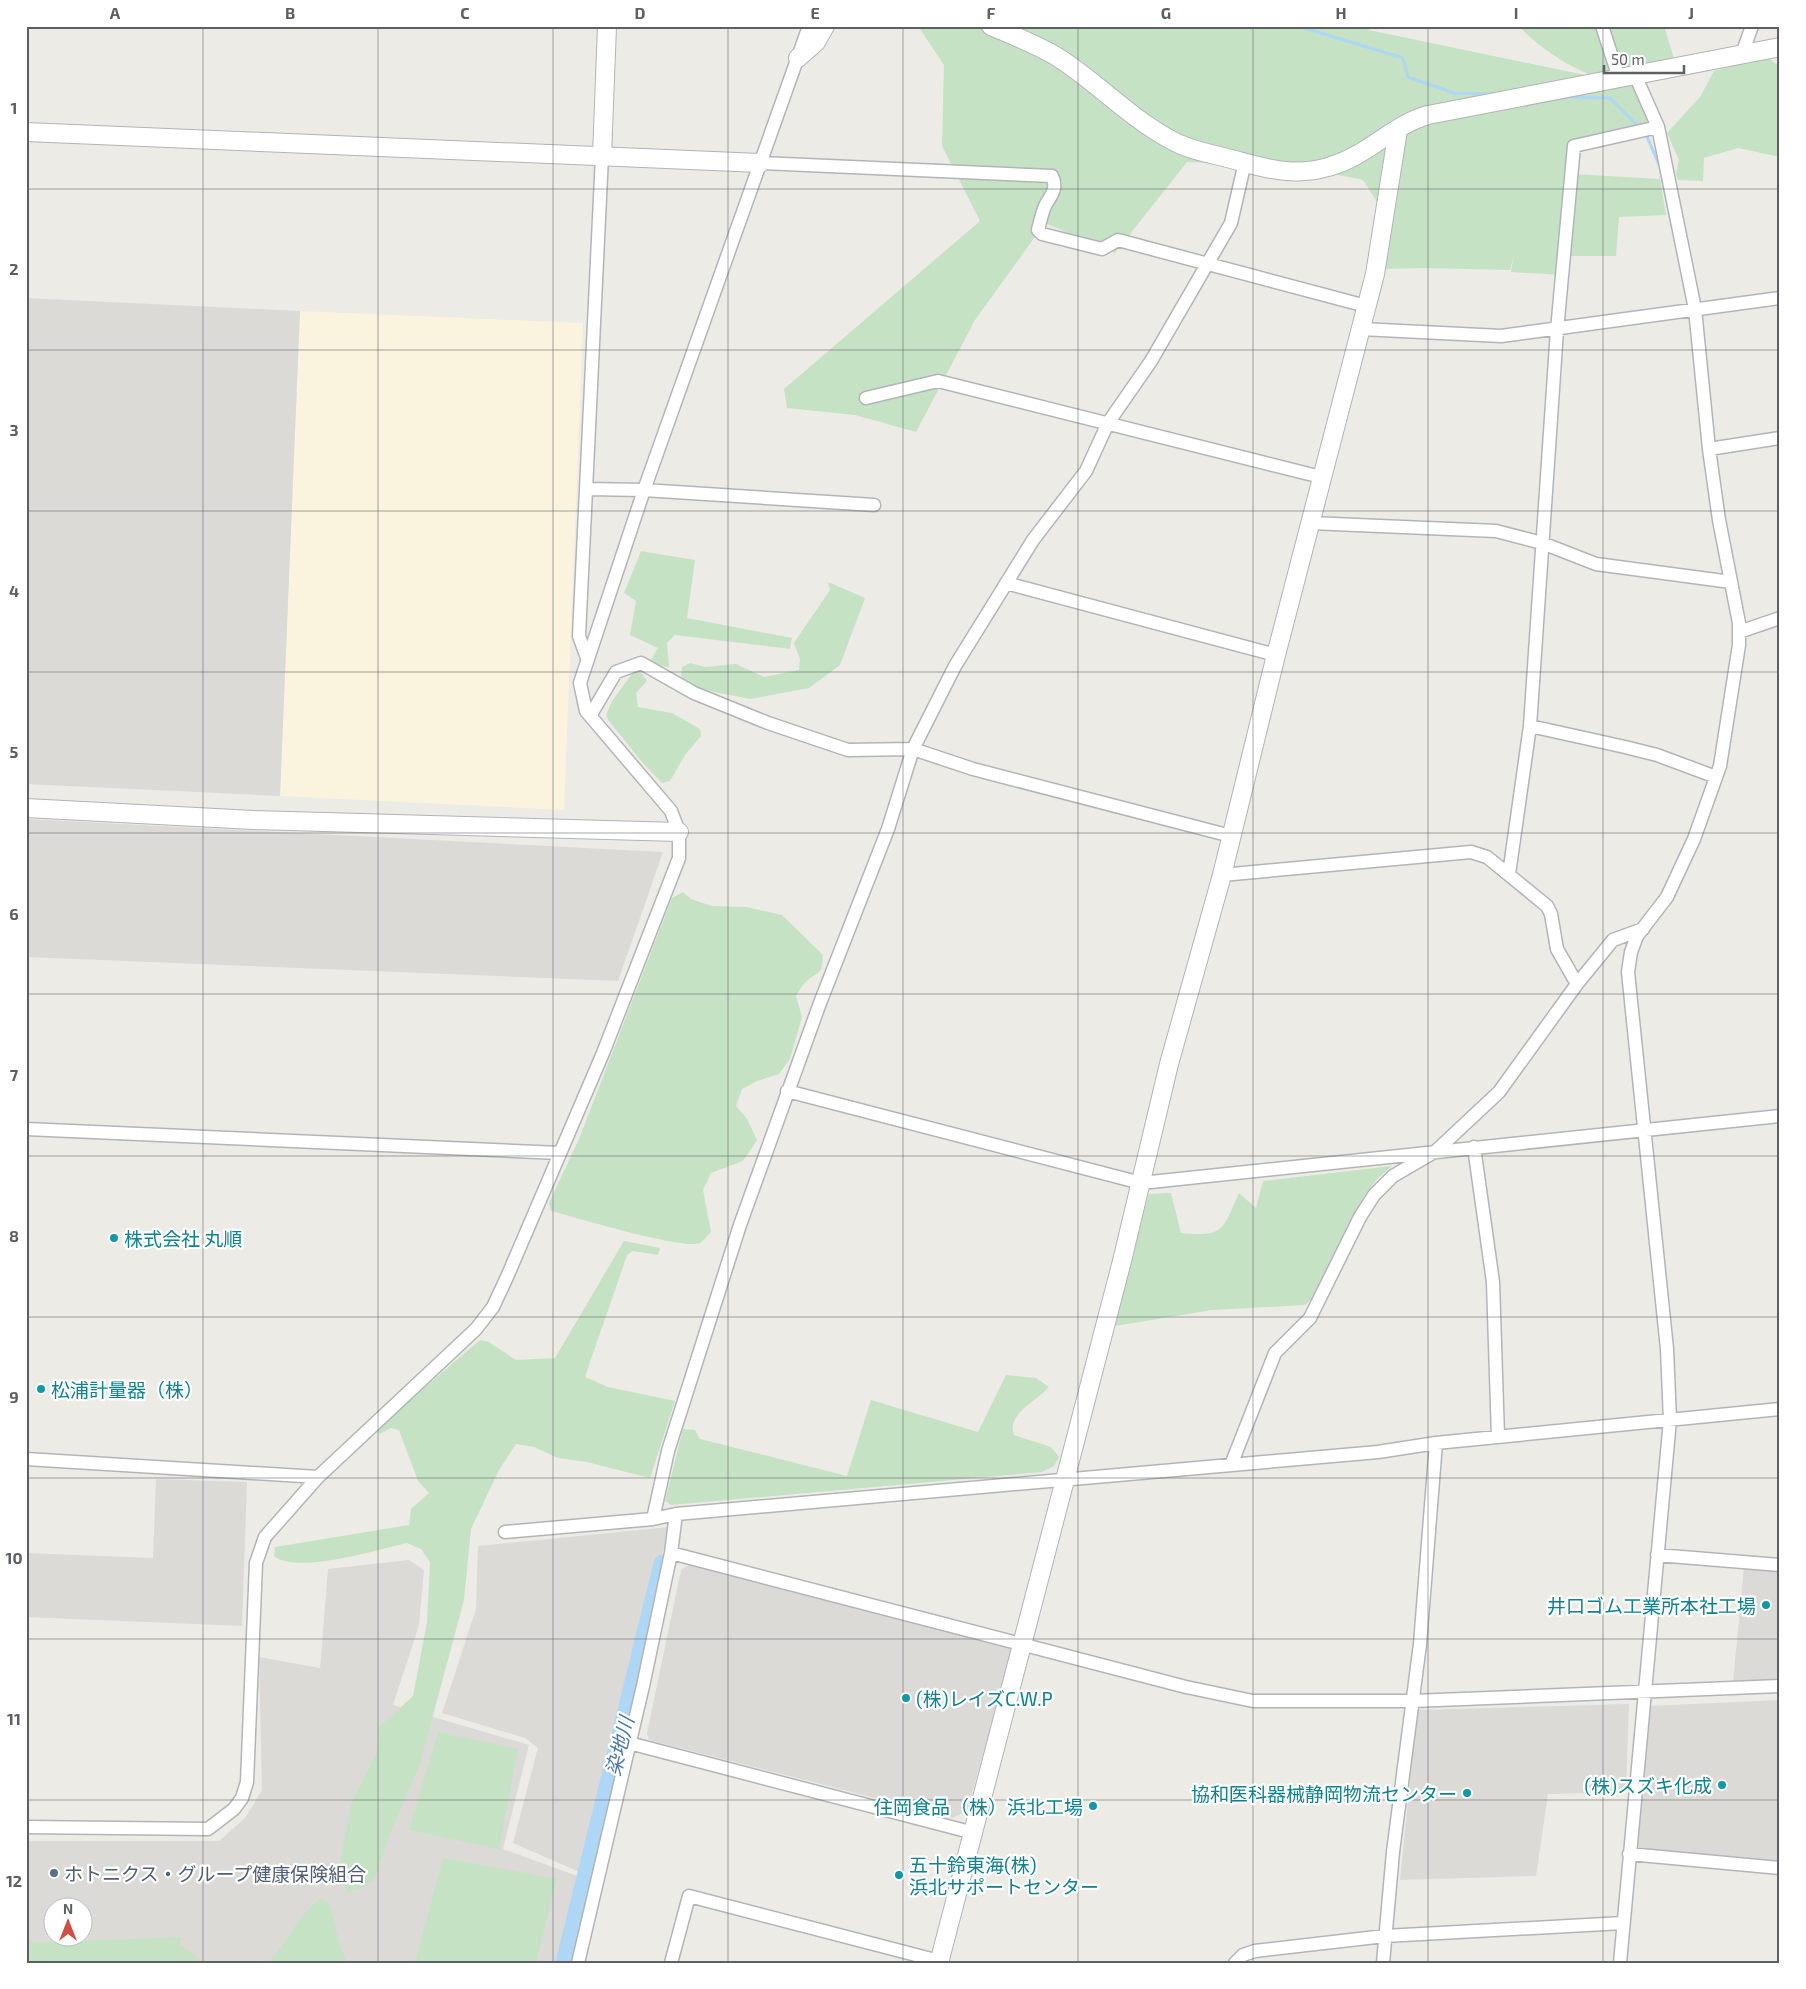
<svg xmlns="http://www.w3.org/2000/svg" width="1806" height="1989" viewBox="0 0 1806 1989" font-family="'Exo 2','Noto Sans JP',sans-serif">
<style>
.commercial{fill:#faf3dd}
.industrial{fill:#dcdad7;fill-rule:evenodd}
.green{fill:#c5e2c4}
.lines{fill:none;stroke-linecap:round;stroke-linejoin:round}
.stream{stroke:#add7f5;stroke-width:3}
.river{stroke:#add7f5;stroke-width:19}
.street-casing{stroke:#b2b5b8;stroke-width:15}
.secondary-casing{stroke:#b1b4b8;stroke-width:20}
.street{stroke:#fff;stroke-width:12}
.secondary{stroke:#fff;stroke-width:18}
.grid{fill:none;stroke:#5d6063;stroke-width:1;stroke-opacity:0.55}
.culture-dot{fill:#0f9aa8;stroke:#fff;stroke-width:2}
.service-dot{fill:#5c6f8a;stroke:#fff;stroke-width:2}
.labels{text-anchor:middle;dominant-baseline:central;stroke-width:4.5;stroke-linejoin:round;paint-order:stroke}
.culture-label{font-size:19px;fill:#0d838f;stroke:#fff;text-anchor:start}
.service-label{font-size:19px;fill:#4e5e75;stroke:#fff;text-anchor:start}
.water-label{font-size:20px;font-style:italic;fill:#4c79a5;stroke:#fff}
.neatline{fill:none;stroke:#5d6063;stroke-width:2}
.grid-label{font-size:16px;text-anchor:middle;font-weight:bold;fill:#5d6063}
</style>
<rect width="100%" height="100%" fill="#edebe5"/>
<!-- commercial -->
<path class="commercial" d="M300 311 583 323 564 810 280 796Z"/>
<!-- industrial -->
<path class="industrial" d="M26 298 300 311 280 796 26 784Z
M26 819 663 852 618 981 26 957Z
M156 1479 247 1482 242 1626 26 1617V1553L153 1558Z
M669 1527 620 1723 584 1874 513 1843 538 1748 525 1738 442 1713 476 1609 478 1546Z
M409 1560 424 1570 419 1625 393 1705 529 1745 503 1849 580 1877 559 1963H26V1841H219L245 1818 262 1790 259 1657 320 1668 328 1569ZM52 1906H82V1936H52Z
M691 1564 1007 1644 1012 1652 967 1811 953 1818 649 1740 647 1733 681 1570Z
M1744 1567 1780 1570V1680L1733 1682Z
M1780 1700V1862L1637 1850 1650 1706Z
M1629 1704 1626 1792 1548 1794 1536 1876 1400 1880 1417 1710Z"/>
<!-- green -->
<path class="green" d="M918 26H1369V30L1614 81 1634 79 1652 127 1572 144 1562 275 1511 272 1514 255 1510 270 1424 268 1376 269 1386 216 1363 180 1291 165 1187 162 1115 253 1045 223 975 320 916 432 855 415 787 408 784 389 980 221 942 146 944 65Z
M1519 26H1664L1675 62C1655 67 1632 77 1612 78 1585 80 1536 46 1519 26Z
M1767 57 1780 67V157L1738 148 1704 158 1703 181 1678 180 1676 174 1679 160 1667 133 1700 97 1714 71Z
M1573 174 1660 179 1666 215 1619 217 1616 256H1569Z
M641 551 695 560 687 618 792 638 790 649 675 635 667 643 669 667 648 665 658 648 630 635 636 601 624 593Z
M828 582 865 598 840 665 809 688 750 699 689 687 681 679 682 667 690 663 705 667 736 664 764 677 799 670 800 659 794 643 830 590Z
M634 671 642 674 647 681 636 693 638 707 672 713 700 729 701 736 685 755 670 781 662 783 641 761 609 721 606 715 612 701Z
M683 892 691 899 712 906 746 907 782 915 823 955C822 974 821 970 808 980 803 984 799 991 796 996L802 1017 790 1059 779 1074 757 1081 742 1089 736 1106 747 1119 757 1140 743 1161 711 1173 703 1190 711 1232C708 1235 704 1241 700 1243 682 1250 575 1217 551 1211L549 1203 579 1139 672 898Z
M1392 1166 1378 1178 1365 1194 1326 1271 1317 1295 1305 1305 1212 1310 1115 1326 1132 1249 1149 1194 1171 1193 1181 1233C1225 1237 1222 1230 1239 1193L1256 1208 1263 1181Z
M624 1241 660 1248 658 1255 633 1251 627 1255 585 1377 608 1387 675 1401 650 1478 587 1462 558 1458 534 1447 516 1444 499 1470 471 1529 464 1600 420 1764 391 1831 375 1878 361 1889 347 1892 339 1868 351 1804 377 1752 378 1728 413 1696 427 1622 430 1562 421 1549 407 1543C379 1549 297 1575 274 1556L275 1547 409 1525 411 1509 429 1493 418 1481 399 1430 391 1428 379 1434 376 1429 480 1340 489 1342 516 1360 555 1358Z
M1006 1375 1036 1378 1049 1387C1037 1401 1006 1414 1014 1435L1051 1447 1059 1457 1054 1466 1042 1472 671 1505 665 1501 683 1429 695 1430 700 1439 847 1476 871 1400 978 1432Z
M438 1732 518 1749 499 1849 409 1830Z
M443 1858 557 1879 536 1963H415Z
M321 1898 330 1905 339 1943 347 1963H267C288 1944 297 1915 321 1898Z
M181 1937 180 1945 206 1963H26V1943Z"/>
<g class="lines">
<!-- stream -->
<path class="stream" d="M1298 26 1403 58 1408 77 1454 93 1492 94
M1566 97 1610 98 1640 128
M1645 132 1660 167 1672 226"/>
<!-- river -->
<path class="river" d="M565 1963 663 1564"/>
<!-- street casing -->
<g class="street-casing">
<path id="street" d="M1602 26 1619 78
M1742 54 1752 26
M1245 162 1231 223 1151 361 1108 423 1086 471 1033 540 955 666 913 749 888 829 820 1003 740 1225 668 1451 653 1519 676 1514 1378 1452 1436 1443 1780 1409
M760 163 1052 176C1058 189 1051 195 1045 206 1042 213 1040 222 1038 230L1042 234 1102 249 1118 240 1366 306
M1361 329 1501 336 1780 298
M866 398 938 381 1321 477
M1709 449 1780 438
M587 489 644 490 874 505
M1310 523 1496 531 1542 543 1596 564 1731 582
M1006 583 1276 655
M1739 632 1780 618
M587 658 579 636 602 156
M590 716 616 672 641 663 694 693 768 723 848 750 913 749 973 769 1231 836
M1530 726 1625 747 1657 755 1716 777
M1509 874 1530 726 1557 330 1574 146 1658 127
M1222 875 1471 852 1487 857 1547 906 1551 914 1557 949 1577 984
M787 1091 1141 1183 1780 1116
M26 1129 560 1153
M1474 1147 1493 1282 1498 1437
M26 1459 318 1477
M1231 1465 1275 1353 1310 1318 1360 1217 1374 1195 1393 1176 1436 1151 1499 1092 1577 984 1613 940 1643 929
M505 1532 653 1519
M671 1553 1186 1687 1253 1701H1413L1780 1686
M1657 1555 1780 1565
M629 1743 974 1833
M26 1827 208 1829 234 1809 242 1798 247 1782 256 1563 265 1537 318 1477 476 1329 493 1307 507 1277 603 1053 679 858V832L671 811 586 711 580 683 644 490 809 26
M1629 1854 1780 1868
M578 1963 643 1686 671 1553 676 1514
M671 1963 689 1896 939 1961
M1235 1963 1243 1955 1255 1951 1385 1936 1623 1923
M1383 1963 1393 1852 1420 1644 1436 1443
M1620 1963 1670 1420 1667 1349 1628 972 1631 952 1637 936 1667 897 1694 839 1720 766 1739 645V623L1719 520 1709 449 1695 309 1658 127 1635 75"/>
</g>
<!-- secondary casing -->
<g class="secondary-casing">
<path id="secondary" d="M991 26C1014 36 1038 45 1059 58 1099 84 1131 119 1173 141 1193 152 1220 155 1242 162 1271 170 1298 176 1328 167 1368 156 1392 125 1428 115L1780 47
M798 58 816 42 825 26
M26 132 760 163
M602 156 607 26
M26 808 253 820 679 832
M939 1963 1122 1261 1169 1064 1222 875 1276 655 1375 274 1398 130"/>
</g>
<!-- street -->
<use href="#street" class="street"/>
<!-- secondary -->
<use href="#secondary" class="secondary"/>
</g>
<!-- grid -->
<path class="grid" d="M203 26V1963M378 26V1963M553 26V1963M728 26V1963M903 26V1963M1078 26V1963M1253 26V1963M1428 26V1963M1603 26V1963M26 189H1780M26 350H1780M26 511H1780M26 672H1780M26 833H1780M26 994H1780M26 1156H1780M26 1317H1780M26 1478H1780M26 1639H1780M26 1800H1780"/>
<!-- markers -->
<g class="culture-dot">
<circle cx="114" cy="1238" r="5"/>
<circle cx="41" cy="1389" r="5"/>
<circle cx="1766" cy="1605" r="5"/>
<circle cx="906" cy="1698" r="5"/>
<circle cx="1722" cy="1785" r="5"/>
<circle cx="1467" cy="1793" r="5"/>
<circle cx="1093" cy="1806" r="5"/>
<circle cx="899" cy="1875" r="5"/>
</g>
<circle class="service-dot" cx="54" cy="1873" r="5"/>
<g class="labels">
<!-- culture labels -->
<g class="culture-label">
<text x="124" y="1238">株式会社 丸順</text>
<text x="51" y="1389">松浦計量器（株）</text>
<text x="1756" y="1605" text-anchor="end">井口ゴム工業所本社工場</text>
<text x="916" y="1698">(株)レイズC.W.P</text>
<text x="1712" y="1785" text-anchor="end">(株)スズキ化成</text>
<text x="1457" y="1793" text-anchor="end">協和医科器械静岡物流センター</text>
<text x="1083" y="1806" text-anchor="end">住岡食品（株）浜北工場</text>
<text x="909" y="1864">五十鈴東海(株)<tspan x="909" dy="22">浜北サポートセンター</tspan></text>
</g>
<!-- service labels -->
<g class="service-label">
<text x="64" y="1873">ホトニクス・グループ健康保険組合</text>
</g>
<!-- water labels -->
<g class="water-label">
<text transform="translate(619 1746) rotate(-76)">染地川</text>
</g>
</g>
<!-- border -->
<rect width="1806" height="1989" fill="none" stroke="#ffffff" stroke-width="55"/>
<!-- north arrow -->
<g transform="translate(68 1922)"><circle r="24" fill="#ffffff" stroke="#bebfc1"/>
<path d="M0-4L9 19L0 12L-9 19Z" fill="#d54c43"/>
<text y="-8" font-size="14" font-weight="bold" text-anchor="middle" fill="#5d6063">N</text>
</g>
<!-- scale -->
<path d="M1604 65v8h80v-8" fill="none" stroke="#5d6063" stroke-width="2.5"/>
<text x="1611" y="65" font-size="15" fill="#5d6063" stroke="#ffffff" stroke-width="4" paint-order="stroke">50 m</text>
<rect x="28" y="28" width="1750" height="1934" class="neatline"/>
<g class="grid-label">
<text x="115" y="19">A</text>
<text x="290" y="19">B</text>
<text x="465" y="19">C</text>
<text x="640" y="19">D</text>
<text x="815" y="19">E</text>
<text x="991" y="19">F</text>
<text x="1166" y="19">G</text>
<text x="1341" y="19">H</text>
<text x="1516" y="19">I</text>
<text x="1691" y="19">J</text>
<text x="14" y="114">1</text>
<text x="14" y="275">2</text>
<text x="14" y="436">3</text>
<text x="14" y="597">4</text>
<text x="14" y="758">5</text>
<text x="14" y="920">6</text>
<text x="14" y="1081">7</text>
<text x="14" y="1242">8</text>
<text x="14" y="1403">9</text>
<text x="14" y="1564">10</text>
<text x="14" y="1725">11</text>
<text x="14" y="1887">12</text>
</g>
</svg>
